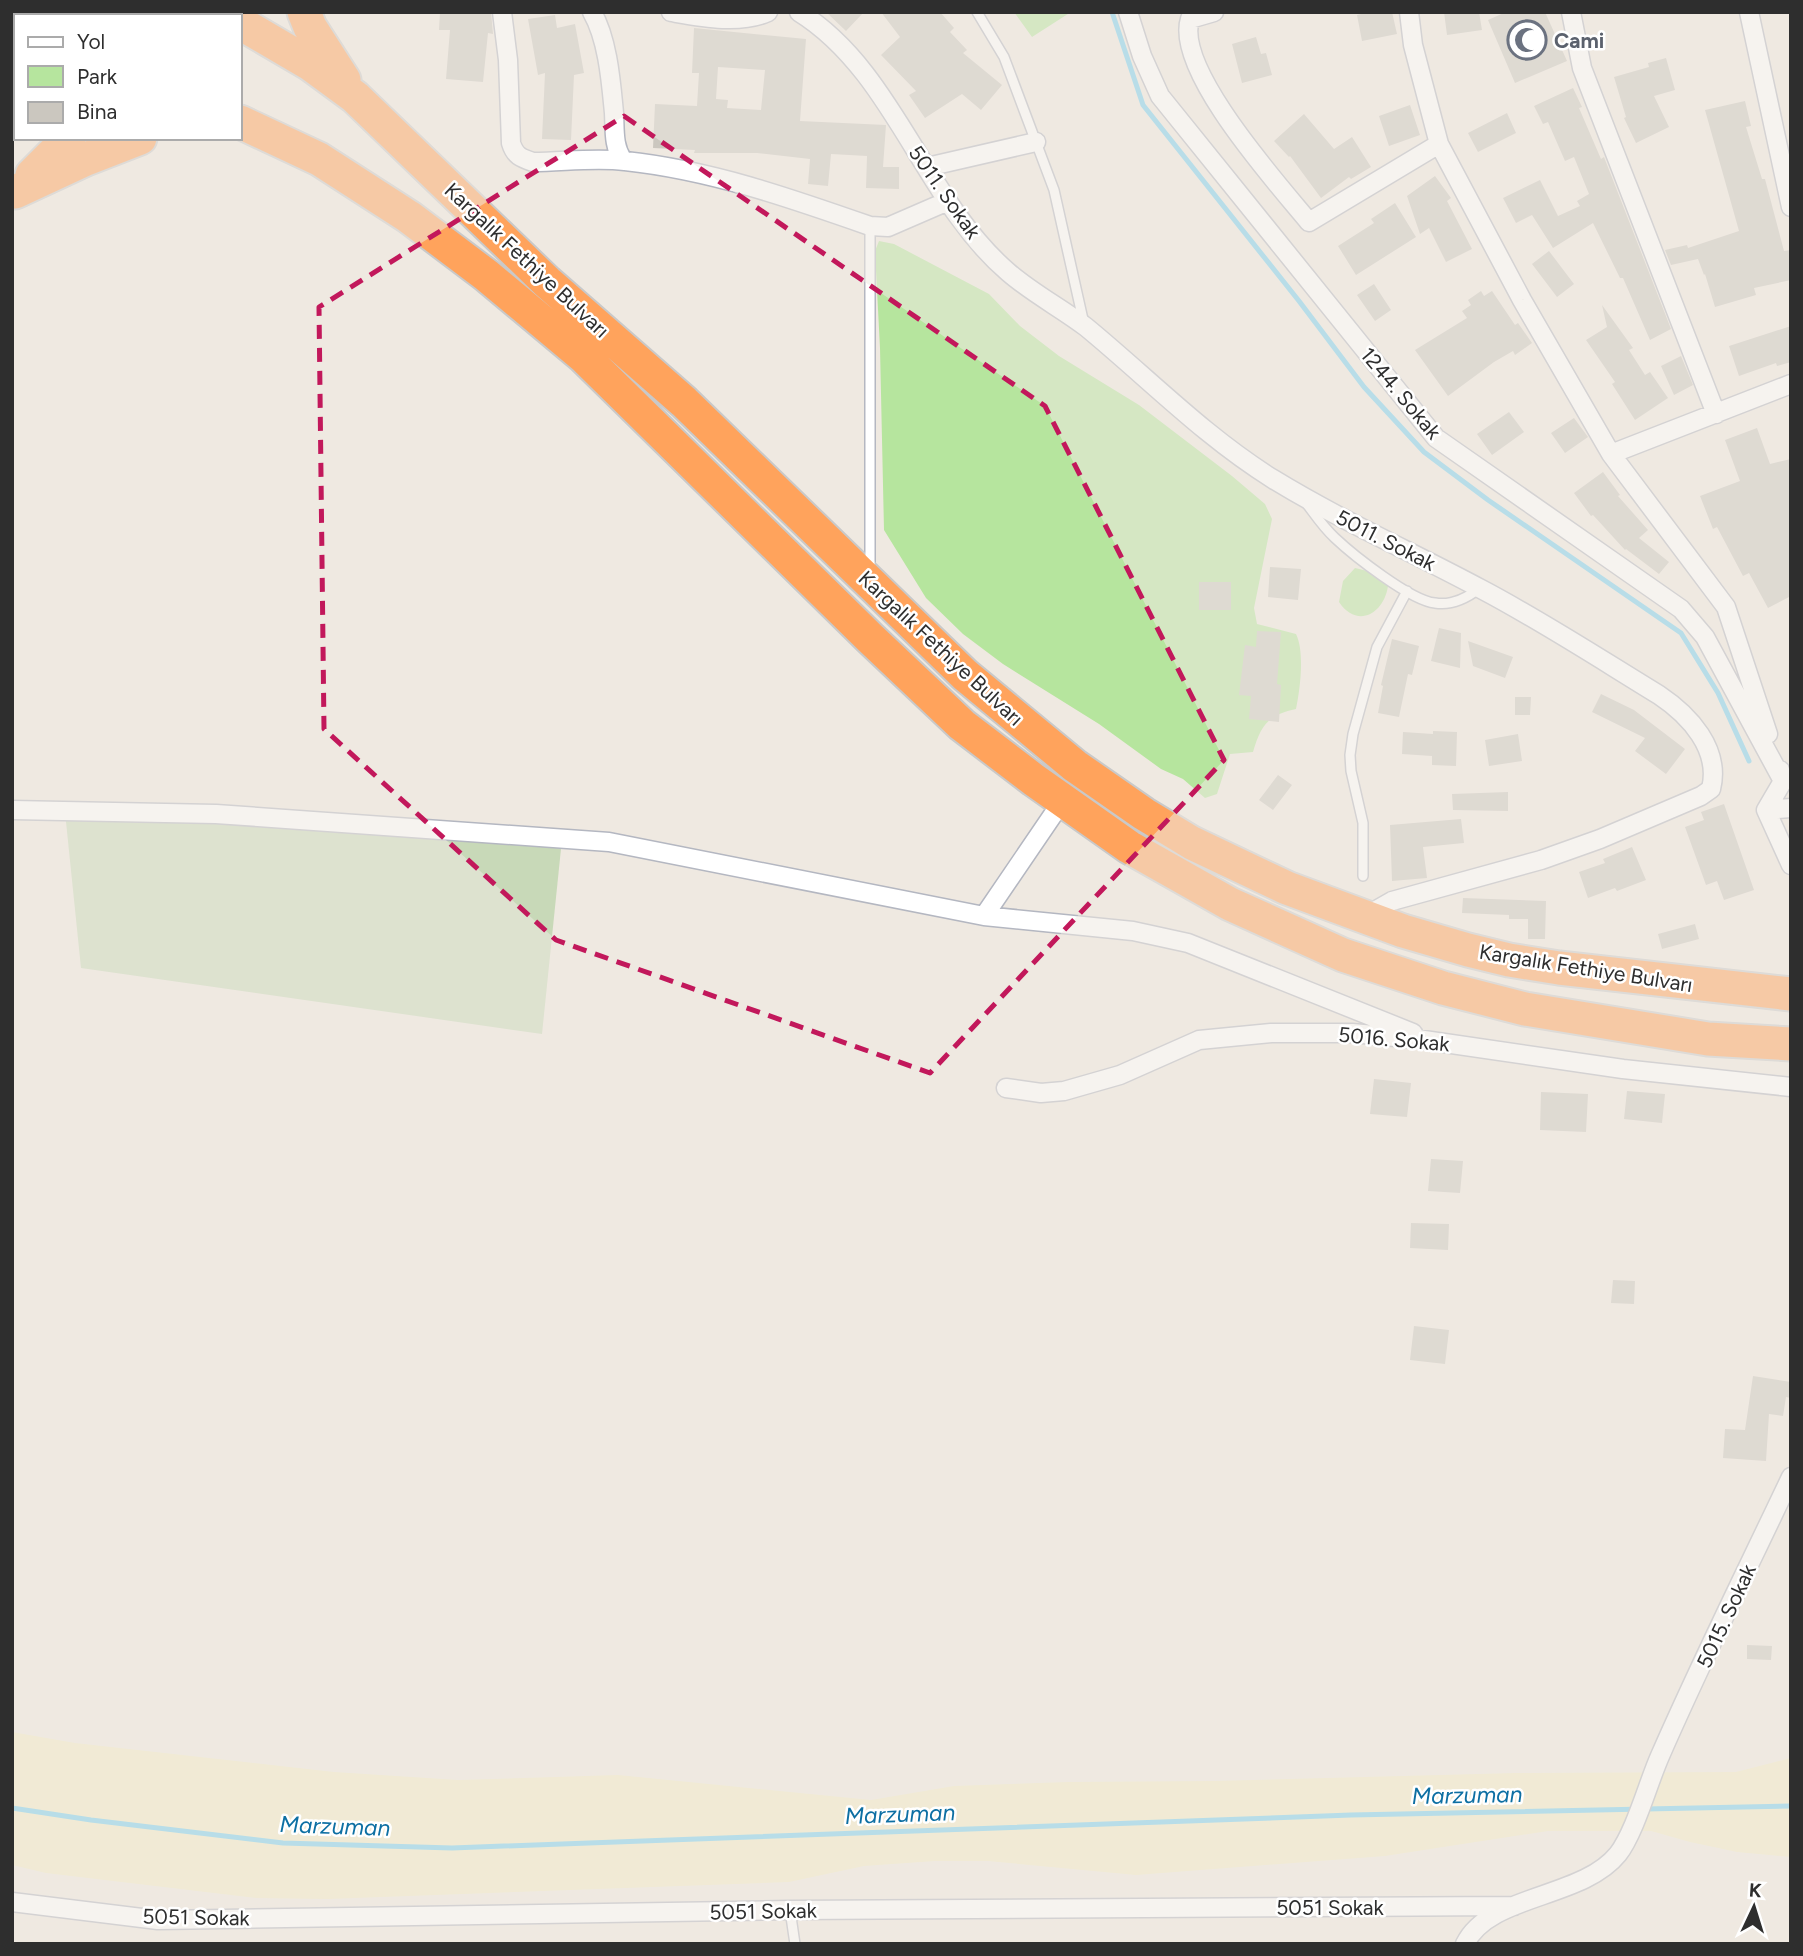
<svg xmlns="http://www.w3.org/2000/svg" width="1803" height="1956" viewBox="0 0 1803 1956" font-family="Figtree,sans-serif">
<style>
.green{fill:#b6e59e}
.sand{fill:#f3ecc5}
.cemetery{fill:#c8d9b8}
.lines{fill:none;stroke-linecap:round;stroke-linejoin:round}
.stream{stroke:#75cff0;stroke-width:5}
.building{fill:#cbc7bf;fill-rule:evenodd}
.lane-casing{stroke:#b4b7c1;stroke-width:12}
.street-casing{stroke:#b4b7c1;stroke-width:21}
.highway-casing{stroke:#c9c9c9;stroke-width:37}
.lane{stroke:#fff;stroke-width:9}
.street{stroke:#fff;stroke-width:18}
.highway{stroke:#ffa35c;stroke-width:33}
.marked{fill:none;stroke:#c2185b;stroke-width:5;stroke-dasharray:14 9;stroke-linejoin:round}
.labels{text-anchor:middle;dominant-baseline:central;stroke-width:5;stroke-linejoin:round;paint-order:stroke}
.worship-label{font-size:21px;font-weight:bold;fill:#5b616d;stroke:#fff;text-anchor:start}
.street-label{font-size:21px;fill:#2e2e2e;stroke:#fff}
.water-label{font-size:23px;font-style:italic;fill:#0d6fa3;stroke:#fff}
</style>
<rect width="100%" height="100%" fill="#efe9e1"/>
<!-- green -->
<path class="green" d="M1014 12H1071L1032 37Z
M879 241 894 244 989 294 1020 326 1059 356 1139 405 1232 476 1265 504 1272 519 1254 608 1257 624 1296 634C1305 652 1300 690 1296 709 1268 715 1261 725 1253 752L1230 754 1217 794 1205 798 1183 779 1161 769 1099 724 1003 664 963 634 926 598 884 530 880 348 875 251Z
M1355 568C1370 571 1378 574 1388 586 1384 614 1357 629 1339 602L1343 581Z"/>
<!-- sand -->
<path class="sand" d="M12 1732 75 1743 334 1772 458 1780 618 1775 871 1800 954 1786 1069 1782 1214 1781 1516 1773 1736 1772 1791 1758V1857L1737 1852 1690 1842 1651 1831H1548L1385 1856 1136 1875 988 1861H935L864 1866 789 1882 328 1899 256 1898 46 1873 12 1865Z"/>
<!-- cemetery -->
<path class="cemetery" d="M65 812 562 839 542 1034 81 968Z"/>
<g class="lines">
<!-- stream -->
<path class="stream" d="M1112 12 1143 105 1299 301 1364 387 1424 452 1488 500 1681 633 1718 693 1749 761
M12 1808 91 1820 283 1843 452 1848 1351 1815 1791 1806"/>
</g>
<!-- building -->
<path class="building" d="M440 12H491L493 34 488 33 483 82 446 79 450 30H439Z
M826 12H864L846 31Z
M881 12H940L954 28 950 32 967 50 963 53 1002 85 981 110 962 94 925 118 909 95 916 91 881 55 900 37Z
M1369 12H1392L1397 34 1362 41 1357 15Z
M1444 12H1479L1482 30 1447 35Z
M1506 12H1545L1567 61 1515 83 1488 20Z
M555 15 557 28 575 24 584 73 574 75 571 140 542 139 545 73 538 75 528 19Z
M694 28 806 39 800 121 886 125 883 167H899V189L866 188 867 156 831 154 828 186 808 184 810 159 757 153H694L695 150 653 148 655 104 697 106 699 73H692ZM718 67 765 70 761 110 727 108 728 100 716 99Z
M1256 37 1261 54 1266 53 1272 75 1242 83 1232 44Z
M1666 58 1675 90 1654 96 1669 127 1636 143 1624 118 1626 117 1614 77 1649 67 1648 63Z
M1573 88 1582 107 1579 108 1601 159 1604 157 1671 329 1650 340 1623 278H1620L1593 223 1553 248 1532 215 1516 223 1503 198 1540 180 1558 216 1580 206 1577 201 1589 194 1574 157 1565 161 1548 122 1543 124 1534 106Z
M1745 101 1751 126 1746 127 1762 179H1765L1784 251 1791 250V280L1754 288 1756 295 1715 307 1705 274 1704 275 1698 259 1671 265 1665 250 1687 245 1688 248 1739 231 1705 110Z
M1410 105 1420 135 1389 146 1379 116Z
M1507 113 1516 133 1478 152 1468 133Z
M1304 114 1334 149 1352 137 1371 167 1351 179 1349 177 1321 198 1290 156 1289 157 1274 141Z
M1435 176 1451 198 1447 201 1472 249 1446 262 1429 228 1420 234 1407 196Z
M1395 203 1416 237 1356 275 1338 246 1374 223 1371 219Z
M1549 251 1574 284 1557 297 1532 264Z
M1374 284 1391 310 1375 321 1357 295Z
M1481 291 1484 296 1492 291 1515 325 1518 323 1532 343 1515 355 1513 351 1494 362 1448 396 1415 350 1467 318 1462 311 1471 305 1468 300Z
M1602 305 1633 348 1629 350 1645 375 1650 372 1668 398 1635 420 1612 384 1615 382 1586 340 1607 327Z
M1791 326V362L1777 366 1776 363 1739 376 1729 346Z
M1681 356 1693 385 1674 395 1661 366Z
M1509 412 1524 432 1492 455 1477 434Z
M1574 418 1588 437 1565 453 1551 433Z
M1757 428 1770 464 1791 459V596L1768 608 1749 573 1743 576 1717 527 1713 529 1700 496 1740 481 1725 440Z
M1603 472 1620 495 1618 496 1648 530 1639 538 1669 562 1659 574 1626 549 1625 550 1593 515 1591 516 1574 493Z
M1270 567 1301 569 1298 600 1268 597Z
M1199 582H1231V610H1199Z
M1439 628 1461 633 1460 668 1431 661Z
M1257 631 1281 632 1277 684 1281 685 1279 722 1249 719 1251 696 1239 695 1245 645 1256 647Z
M1392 639 1419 646 1412 675 1408 674 1399 717 1378 713 1383 686 1381 685Z
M1468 641 1513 657 1505 678 1473 666Z
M1601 694 1634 710 1685 749 1666 774 1635 751 1645 738 1592 712Z
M1515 697H1531L1530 715H1515Z
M1433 731 1457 732 1456 766 1432 765V756L1402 754 1403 732 1433 734Z
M1518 734 1522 761 1489 766 1485 740Z
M1278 775 1292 785 1273 810 1259 800Z
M1508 792V811L1453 810 1452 794Z
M1724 804 1754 890 1724 900 1717 881 1706 885 1685 827 1704 820 1701 812Z
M1461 819 1464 843 1423 847 1427 878 1392 881 1390 825Z
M1632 847 1646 880 1617 891 1615 888 1588 898 1579 872 1605 863 1603 859Z
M1463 898 1546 901 1545 939H1528V919H1509V915L1462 913Z
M1695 924 1699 939 1662 949 1658 934Z
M1374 1079 1411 1083 1407 1117 1370 1114Z
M1627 1091 1665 1094 1662 1123 1624 1119Z
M1541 1092 1588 1094 1586 1132 1540 1130Z
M1431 1159 1463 1161 1460 1193 1428 1191Z
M1411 1223 1449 1224 1448 1250 1410 1248Z
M1613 1280 1635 1281 1634 1304 1611 1303Z
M1414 1326 1449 1330 1445 1364 1410 1360Z
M1753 1376 1791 1382V1398L1786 1397 1783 1416 1769 1414 1766 1461 1723 1458 1725 1429 1745 1430Z
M1747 1645 1772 1646 1771 1660 1747 1659Z"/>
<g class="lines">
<!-- lane casing -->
<g class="lane-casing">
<path id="lane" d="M977 12 1004 57 1054 190 1084 324
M1307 504C1316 516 1324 528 1335 538 1353 555 1411 601 1435 603 1452 606 1467 598 1480 588
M870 570V226
M1363 876V823L1351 771 1350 755 1353 734 1377 647 1407 591
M790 1910 795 1944"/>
</g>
<!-- street casing -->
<g class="street-casing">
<path id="street" d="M502 12 508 60 511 143C515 156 521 158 533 162 563 162 595 157 625 161 710 170 790 198 870 226L888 227 948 201
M592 12C608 40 611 82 614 113 615 130 613 146 623 160
M671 12C700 17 740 25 768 12
M799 12C894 71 924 200 1008 272 1032 293 1061 308 1086 327 1148 378 1204 436 1273 479 1340 520 1412 552 1481 589 1542 621 1600 659 1659 695 1689 715 1721 749 1711 789L1701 796 1600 839 1541 860 1392 901 1364 917
M1128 12 1142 56 1160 96 1436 438 1681 609 1705 637 1783 781
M1214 12 1190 19C1174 69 1277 183 1309 222L1439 144
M1409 12 1413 45 1439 144 1522 300 1611 454 1726 607 1768 734
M1571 12 1582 68 1716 414
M1749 12 1791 207
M927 167 1036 142
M1611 454 1791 384
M12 810 216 814 609 842 984 916 1063 800
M1766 810 1783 781 1780 770
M1766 810 1791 865
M1766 810 1791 808
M984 916 1133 931 1188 943 1413 1033
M1006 1088 1041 1093 1064 1091 1120 1075 1199 1040 1271 1033H1352L1417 1039 1623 1069 1791 1087
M12 1902 158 1920 790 1910 1514 1906
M1465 1944C1489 1894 1582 1899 1618 1854 1635 1832 1648 1783 1660 1756 1701 1662 1747 1570 1791 1477"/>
</g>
<!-- highway casing -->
<g class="highway-casing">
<path id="highway" d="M304 12 310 27 344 80
M12 16 16 17
M73 16 74 12
M181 16 184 12
M240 23 310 64 355 97 547 282 684 402 965 675 1075 766 1144 814 1192 843 1287 888 1403 931 1468 950 1509 960 1559 968 1791 994
M12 118 16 113
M240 122 319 159 409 217 486 275 583 356 870 638 962 725 1034 780 1129 847 1230 904 1343 955 1443 988 1525 1009 1708 1039 1791 1044
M32 175 69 138
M15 192 86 159 140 138"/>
</g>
<!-- lane -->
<use href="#lane" class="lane"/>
<!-- street -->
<use href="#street" class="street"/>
<!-- highway -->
<use href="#highway" class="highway"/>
</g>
<!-- marked area -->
<path d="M0 0H1803V1956H0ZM624 116 1045 406 1224 760 930 1073 556 940 324 729 319 307Z" fill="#efe9e1" fill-opacity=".55" fill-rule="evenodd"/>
<path class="marked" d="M624 116 1045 406 1224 760 930 1073 556 940 324 729 319 307Z"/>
<!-- icons -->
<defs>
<g id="mosque-ring" transform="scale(2.0125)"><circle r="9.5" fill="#fff" stroke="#6b7280" stroke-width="1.5"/><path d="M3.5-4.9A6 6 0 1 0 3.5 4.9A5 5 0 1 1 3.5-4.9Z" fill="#6b7280"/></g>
</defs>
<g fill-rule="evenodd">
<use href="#mosque-ring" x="1527" y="40"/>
</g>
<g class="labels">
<!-- worship labels -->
<g class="worship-label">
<text x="1554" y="40">Cami</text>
</g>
<!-- street labels -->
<g class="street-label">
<text transform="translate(945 192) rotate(55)">5011. Sokak</text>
<text transform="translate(527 260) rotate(43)">Kargalık Fethiye Bulvarı</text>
<text transform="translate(1401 393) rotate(50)">1244. Sokak</text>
<text transform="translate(1386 540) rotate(27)">5011. Sokak</text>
<text transform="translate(941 648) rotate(43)">Kargalık Fethiye Bulvarı</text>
<text transform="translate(1586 968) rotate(9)">Kargalık Fethiye Bulvarı</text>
<text transform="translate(1394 1039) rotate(5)">5016. Sokak</text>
<text transform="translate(1726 1616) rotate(-65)">5015. Sokak</text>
<text x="1330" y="1907">5051 Sokak</text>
<text transform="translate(763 1911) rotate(-1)">5051 Sokak</text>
<text transform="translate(196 1917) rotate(1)">5051 Sokak</text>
</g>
<!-- water labels -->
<g class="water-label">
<text transform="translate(1467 1795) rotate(-1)">Marzuman</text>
<text transform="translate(900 1814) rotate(-2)">Marzuman</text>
<text transform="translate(335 1826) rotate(2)">Marzuman</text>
</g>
</g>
<!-- border -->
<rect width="1803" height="1956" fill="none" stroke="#2e2e2e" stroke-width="28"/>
<!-- legend -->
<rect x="14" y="14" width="228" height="126" fill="#ffffff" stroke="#ababab" stroke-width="2"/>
<rect x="28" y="37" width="35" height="10" fill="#ffffff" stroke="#ababab" stroke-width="2"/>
<text x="77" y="49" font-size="21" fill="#2e2e2e">Yol</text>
<rect x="28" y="66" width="35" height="21" fill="#b6e59e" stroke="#ababab" stroke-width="2"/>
<text x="77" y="84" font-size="21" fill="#2e2e2e">Park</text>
<rect x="28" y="102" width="35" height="21" fill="#cbc7bf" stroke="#ababab" stroke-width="2"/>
<text x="77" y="119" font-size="21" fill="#2e2e2e">Bina</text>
<!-- north arrow -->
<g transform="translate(1754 1907) rotate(4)" stroke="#ffffff" stroke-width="5" paint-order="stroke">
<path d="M0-5L12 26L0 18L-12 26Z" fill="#2e2e2e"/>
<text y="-10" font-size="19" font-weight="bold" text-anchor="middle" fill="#2e2e2e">K</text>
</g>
</svg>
